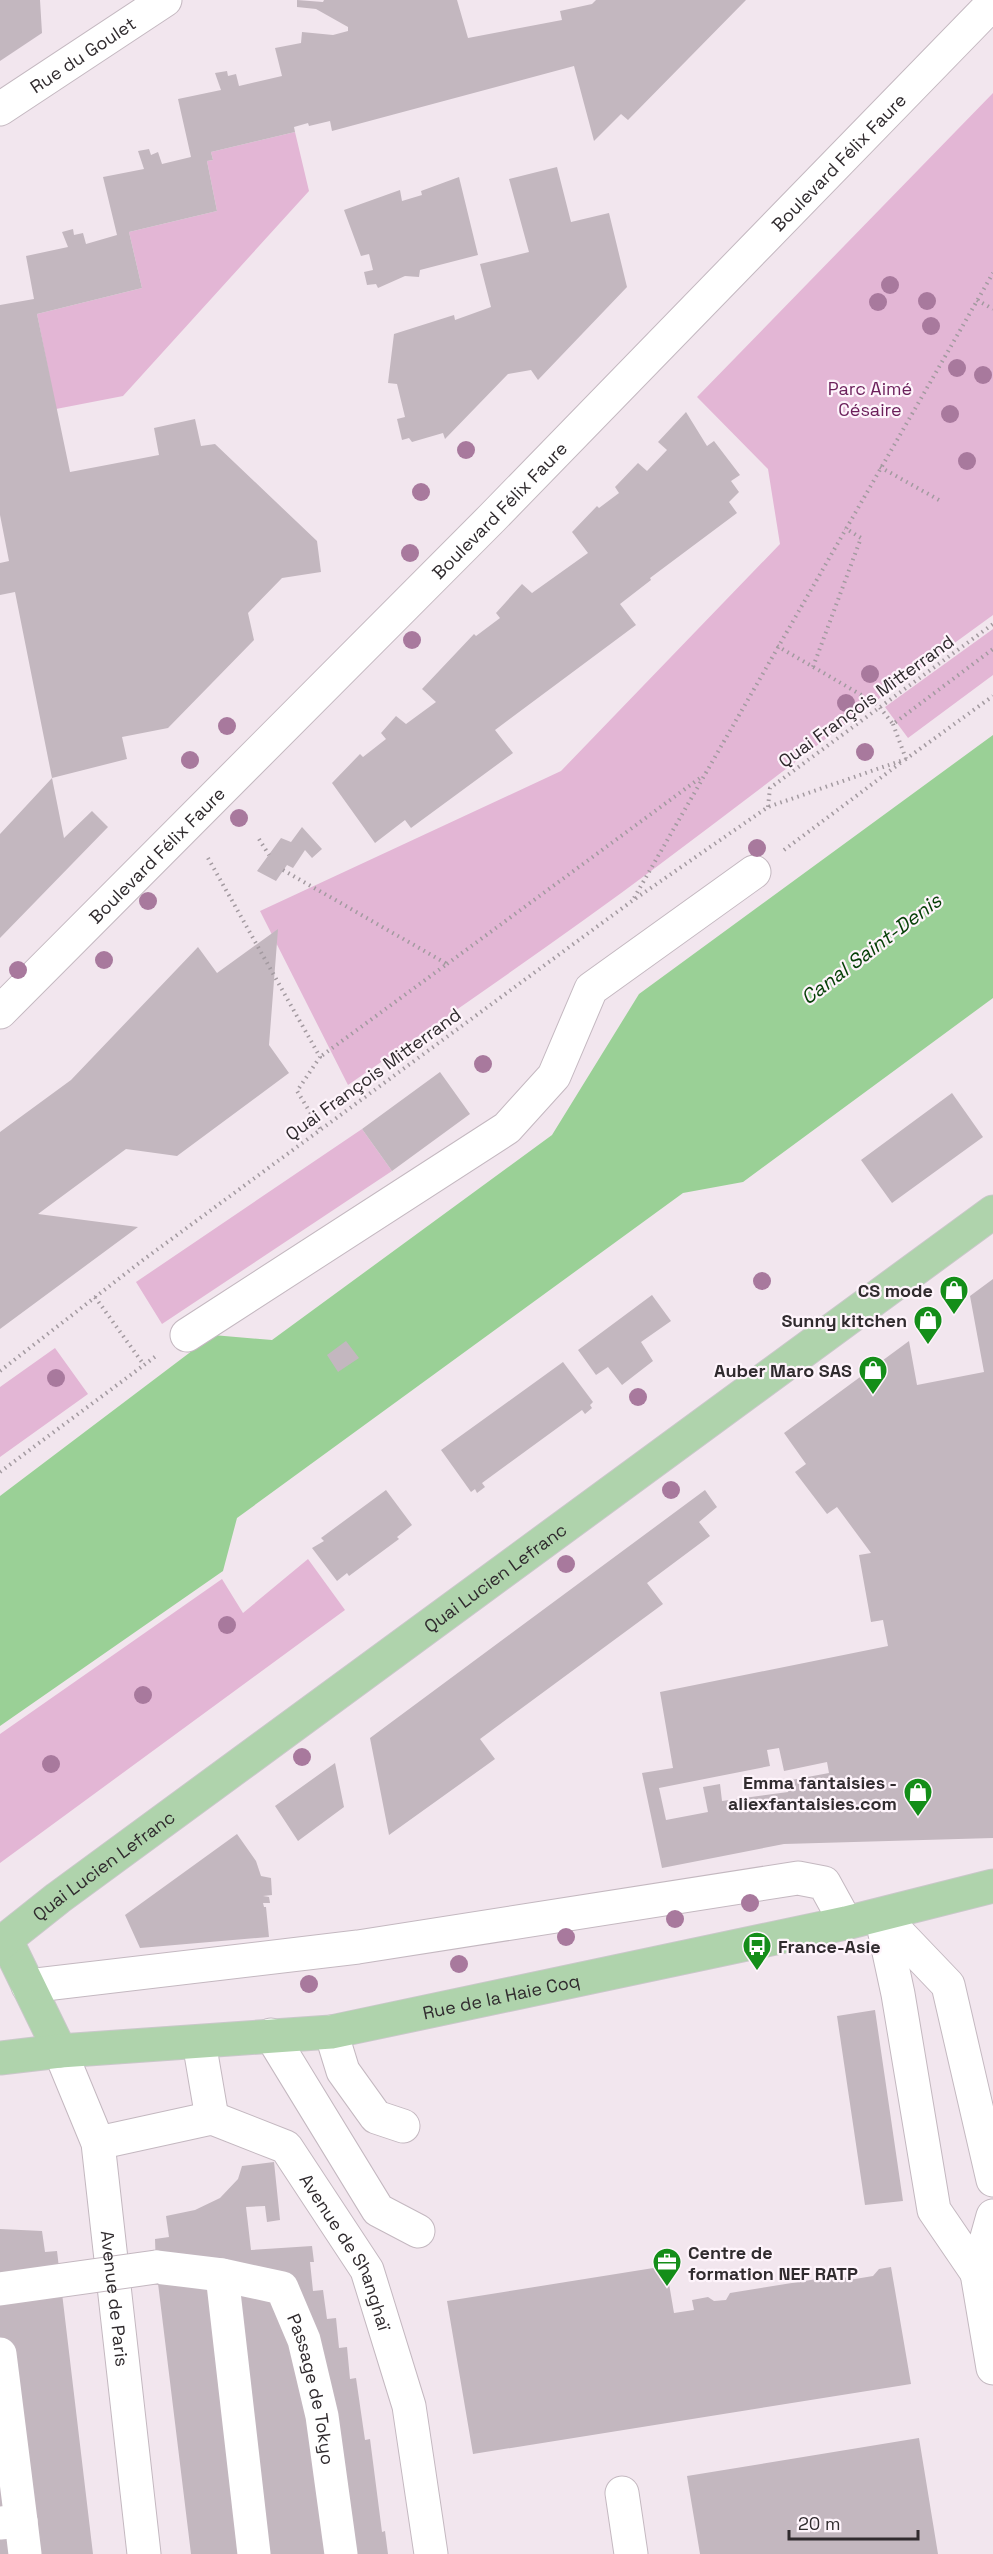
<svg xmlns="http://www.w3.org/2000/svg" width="993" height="2554" viewBox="0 0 993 2554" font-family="'Space Grotesk',sans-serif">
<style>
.green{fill:#e3b6d5}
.water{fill:#9ad096}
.building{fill:#c3b7bf;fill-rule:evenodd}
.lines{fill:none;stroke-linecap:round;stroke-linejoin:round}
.minor-casing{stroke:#c4b8c0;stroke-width:35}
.major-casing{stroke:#c9c8c9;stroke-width:35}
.path{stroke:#a39aa0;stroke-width:4;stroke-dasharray:1.5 4.5;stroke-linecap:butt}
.minor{stroke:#fff;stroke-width:33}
.major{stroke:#afd3ac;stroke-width:33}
.minor-bridge-casing{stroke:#c4b8c0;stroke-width:35;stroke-linecap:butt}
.minor-bridge{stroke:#fff;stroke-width:33}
.tree{fill:#a8799d}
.labels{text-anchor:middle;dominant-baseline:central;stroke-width:4.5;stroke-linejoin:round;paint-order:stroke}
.street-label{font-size:18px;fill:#302b2e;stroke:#fef4fb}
.park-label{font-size:18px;fill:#6b1f5b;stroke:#fef4fb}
.poi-label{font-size:18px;font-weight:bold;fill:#302b2e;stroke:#fef4fb;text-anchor:end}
.water-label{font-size:20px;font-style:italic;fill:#064007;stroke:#fef4fb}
</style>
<rect width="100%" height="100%" fill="#f2e6ee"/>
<!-- green -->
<path class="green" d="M993 93V615C880 696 770 782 659 865 557 941 452 1013 348 1085L260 911 561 771 780 544 768 469 697 397Z
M295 132 309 191 123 396 56 409 37 314 142 288 129 232 217 211 207 161 213 160 211 152Z
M993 629V675L908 738 885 707Z
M362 1129 392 1171 162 1324 136 1282Z
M55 1348 88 1394 0 1457V1387Z
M308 1559 345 1610 0 1863V1734L222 1579 243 1613Z"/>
<!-- water -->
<path class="water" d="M993 735V998L743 1182 683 1193 237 1518 223 1571 0 1726V1496L213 1335 272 1340 552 1135 639 994Z"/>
<!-- building -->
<path class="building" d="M0 0H40L42 33 0 61Z
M297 0 323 2 324 0H457L468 38 562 20 560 11 592 4 596 0H746L628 120 621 114 594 141 574 66 332 131 330 121 309 126 308 123 294 127 295 132 211 152 213 160 207 161 217 211 129 232 142 288 37 314 70 472 159 455 154 428 195 419 201 446 215 444 317 541 321 572 282 578 248 613 254 640 168 728 122 737 127 759 52 778 64 838 92 811 108 827 0 938V834L52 778 15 592 0 595V563L9 561 0 515V305L34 299 26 256 68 247 62 232 73 229 74 235 83 233 86 244 117 235 103 177 144 169 138 151 149 149 151 155 158 152 162 164 191 157 178 99 221 90 215 73 227 71 228 76 236 74 239 86 282 76 275 48 301 43 302 32 333 35 348 31V27L316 9 297 7Z
M557 167 571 222 609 213 627 287 538 380 531 370 508 374 445 439 443 433 412 442 409 438 402 440 397 419 405 417 397 384 388 383 394 334 454 315 455 320 491 307 480 264 529 252 509 179Z
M459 177 478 255 420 270 419 277 405 276 378 288 376 284 367 285 364 272 373 270 369 254 361 256 344 210 400 190 402 201 422 195 421 191Z
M686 412 707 446 714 441 740 475 731 481 739 492 729 502 737 513 650 578 651 580 620 604 636 625 495 730 513 753 411 828 405 820 375 843 332 783 360 754 363 757 386 739 381 733 396 716 406 724 436 702 422 689 474 634 476 636 500 618 496 613 522 584 532 593 588 553 572 532 597 506 599 508 619 493 615 487 638 463 647 471 667 450 658 442Z
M302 827 322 849 312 858 305 850 293 868 287 865 276 881 257 871 281 838 291 842Z
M278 929 269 1045 289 1073 177 1156 126 1149 38 1214 138 1227 0 1329V1132L71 1080 198 947 217 973Z
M440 1072 470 1114 392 1171 362 1129Z
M952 1093 983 1137 892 1203 861 1160Z
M993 1279V1838L784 1844 662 1868 642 1773 673 1768 660 1692 888 1646 883 1620 871 1622 859 1555 871 1553 837 1507 827 1514 795 1472 806 1464 784 1433 909 1341 917 1385 984 1372 970 1296ZM779 1748 784 1771 827 1762 829 1773 786 1781 788 1792 722 1801 720 1784 703 1787 708 1812 666 1820 659 1788 770 1766 767 1750Z
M652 1295 671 1321 641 1342 653 1361 622 1385 608 1367 596 1375 578 1350Z
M346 1341 359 1358 338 1372 327 1355Z
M563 1362 593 1402 590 1405 592 1408 585 1414 582 1410 482 1483 485 1487 477 1493 475 1489 471 1492 441 1450Z
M386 1490 412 1525 397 1537 399 1539 349 1576 347 1573 337 1581 312 1548 324 1541 321 1538Z
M705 1490 717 1507 699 1522 710 1536 647 1583 663 1604 480 1739 495 1759 389 1835 370 1738Z
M335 1763 344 1807 298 1841 275 1806Z
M237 1834 256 1861 261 1876 271 1878 272 1895 263 1896 269 1897 270 1903H263L264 1907H266L269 1937 140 1948 125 1915Z
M875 2010 903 2201 865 2205 837 2016Z
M274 2162 280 2220 267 2222 265 2206 246 2207 251 2250 312 2246 314 2262H310L313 2291 323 2290 327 2319 336 2318 339 2348 347 2347 350 2379 356 2378 365 2440 370 2439 382 2532 385 2531 388 2554H191L156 2267 155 2239 169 2237 166 2216 195 2210 220 2198 238 2179 242 2166Z
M0 2229 42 2231 45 2252 57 2251 93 2554H0Z
M666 2266 674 2313 694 2310 692 2300 708 2297 714 2301 726 2300 730 2293 842 2275 849 2280 873 2276 879 2269 891 2267 911 2384 473 2454 447 2301Z
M919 2438 938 2554H700L687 2476Z"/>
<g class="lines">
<!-- minor casing -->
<g class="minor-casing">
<g id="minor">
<path id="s1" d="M0 109 165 0"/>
<path id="s2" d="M0 1012 492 518 993 3"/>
<path d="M187 1335 507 1128 554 1076 591 989 754 872"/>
<path d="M881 1915 898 1994 934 2210 977 2273 993 2216"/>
<path d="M881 1915 948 1985 993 2180"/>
<path d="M28 1986 358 1947 798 1878 824 1883 846 1923"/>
<path d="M331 2032 343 2071 376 2117 403 2126"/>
<path d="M271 2035 378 2210 418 2231"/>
<path d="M199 2042 212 2118"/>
<path id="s3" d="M60 2051 98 2143 144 2554"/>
<path id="s4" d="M98 2143 212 2118 286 2147 367 2270 409 2406 431 2554"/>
<path id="s5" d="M156 2267 222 2275 282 2288 304 2340 322 2416 341 2554"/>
<path d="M977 2273 993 2368"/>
<path d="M222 2275 254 2554"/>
<path d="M0 2354 21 2521 0 2523"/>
<path d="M622 2493 631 2554"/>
<path d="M21 2521 25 2554"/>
</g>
</g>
<!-- major casing -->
<g class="major-casing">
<g id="major">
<path d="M6 1940 60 2051"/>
<path id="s6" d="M0 1944 58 1898 993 1212"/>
<path id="s7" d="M0 2058 60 2051 331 2032 846 1923 993 1886"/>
</g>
</g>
<!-- path -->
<path class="path" d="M977 300 993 309
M880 467 939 500
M777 646 877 704 893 724 993 649
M813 667 861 538 845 528
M893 724 906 759
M768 807 770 788 993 624
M259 839 269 855
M784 850 903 761
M208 858 320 1057 297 1091 321 1130
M283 870 447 964 320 1057
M634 898 993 273
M447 964 700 778
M95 1297 144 1365 156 1356
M0 1371 143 1260 632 901 768 807 906 759 993 696
M0 1472 144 1365"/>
<!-- minor -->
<use href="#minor" class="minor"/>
<!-- major -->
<use href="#major" class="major"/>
<!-- minor-bridge casing -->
<g class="minor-bridge-casing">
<path id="minor-bridge" d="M0 2289 156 2267"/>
</g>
<!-- minor-bridge -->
<use href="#minor-bridge" class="minor-bridge"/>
</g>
<!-- trees -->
<g class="tree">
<circle cx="890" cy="285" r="9"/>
<circle cx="927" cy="301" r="9"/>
<circle cx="878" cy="302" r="9"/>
<circle cx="931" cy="326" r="9"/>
<circle cx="957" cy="368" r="9"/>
<circle cx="983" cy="375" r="9"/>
<circle cx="950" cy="414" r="9"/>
<circle cx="466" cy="450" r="9"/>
<circle cx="967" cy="461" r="9"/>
<circle cx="421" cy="492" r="9"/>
<circle cx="410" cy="553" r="9"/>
<circle cx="412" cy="640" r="9"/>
<circle cx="870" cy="674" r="9"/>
<circle cx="846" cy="703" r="9"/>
<circle cx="227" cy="726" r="9"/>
<circle cx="865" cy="752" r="9"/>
<circle cx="190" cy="760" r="9"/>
<circle cx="239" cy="818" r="9"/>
<circle cx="757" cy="848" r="9"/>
<circle cx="148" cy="901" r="9"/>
<circle cx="104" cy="960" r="9"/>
<circle cx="18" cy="970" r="9"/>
<circle cx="483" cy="1064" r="9"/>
<circle cx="762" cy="1281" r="9"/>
<circle cx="56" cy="1378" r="9"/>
<circle cx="638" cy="1397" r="9"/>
<circle cx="671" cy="1490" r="9"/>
<circle cx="566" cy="1564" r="9"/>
<circle cx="227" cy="1625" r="9"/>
<circle cx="143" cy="1695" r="9"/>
<circle cx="302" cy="1757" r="9"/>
<circle cx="51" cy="1764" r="9"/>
<circle cx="750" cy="1903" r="9"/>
<circle cx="675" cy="1919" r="9"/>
<circle cx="566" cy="1937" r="9"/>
<circle cx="459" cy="1964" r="9"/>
<circle cx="309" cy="1984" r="9"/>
</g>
<!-- icons -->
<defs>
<g id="shop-pin" transform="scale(1.5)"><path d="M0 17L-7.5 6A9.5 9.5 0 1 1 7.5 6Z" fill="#148e19" stroke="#fef4fb"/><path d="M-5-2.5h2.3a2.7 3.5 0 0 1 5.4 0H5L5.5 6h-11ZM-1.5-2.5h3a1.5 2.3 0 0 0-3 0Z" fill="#fff"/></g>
<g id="bus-pin" transform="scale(1.5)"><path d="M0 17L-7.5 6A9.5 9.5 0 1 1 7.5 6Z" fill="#148e19" stroke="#fef4fb"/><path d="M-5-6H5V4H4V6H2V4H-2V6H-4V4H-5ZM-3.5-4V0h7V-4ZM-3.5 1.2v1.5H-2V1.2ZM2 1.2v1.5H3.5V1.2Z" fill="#fff"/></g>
<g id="office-pin" transform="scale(1.5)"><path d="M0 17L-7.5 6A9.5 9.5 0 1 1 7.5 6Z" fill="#148e19" stroke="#fef4fb"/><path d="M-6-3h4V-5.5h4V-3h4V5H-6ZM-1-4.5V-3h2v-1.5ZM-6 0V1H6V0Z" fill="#fff"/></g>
</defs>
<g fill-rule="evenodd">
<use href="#shop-pin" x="954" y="1290"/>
<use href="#shop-pin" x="928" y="1320"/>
<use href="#shop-pin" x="873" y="1370"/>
<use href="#shop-pin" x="918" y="1792"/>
<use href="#bus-pin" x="757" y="1946"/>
<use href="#office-pin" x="667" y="2262"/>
</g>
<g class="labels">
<!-- street labels -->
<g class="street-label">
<text stroke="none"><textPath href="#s1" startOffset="99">Rue du Goulet</textPath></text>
<text stroke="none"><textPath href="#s2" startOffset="1194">Boulevard Félix Faure</textPath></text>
<text stroke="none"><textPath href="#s2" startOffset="708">Boulevard Félix Faure</textPath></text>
<text transform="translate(866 701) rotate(-36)">Quai François Mitterrand</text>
<text stroke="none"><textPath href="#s2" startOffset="222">Boulevard Félix Faure</textPath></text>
<text transform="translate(373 1074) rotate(-36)">Quai François Mitterrand</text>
<text stroke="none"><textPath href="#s6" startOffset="616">Quai Lucien Lefranc</textPath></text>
<text stroke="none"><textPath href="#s6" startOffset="130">Quai Lucien Lefranc</textPath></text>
<text stroke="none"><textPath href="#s7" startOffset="506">Rue de la Haie Coq</textPath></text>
<text stroke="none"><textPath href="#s4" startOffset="318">Avenue de Shanghaï</textPath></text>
<text stroke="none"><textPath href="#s3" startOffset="256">Avenue de Paris</textPath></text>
<text stroke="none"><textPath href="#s5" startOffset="234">Passage de Tokyo</textPath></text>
</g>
<!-- park labels -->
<g class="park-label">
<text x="870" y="388">Parc Aimé<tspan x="870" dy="21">Césaire</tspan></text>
</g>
<!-- poi labels -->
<g class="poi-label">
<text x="933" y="1290">CS mode</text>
<text x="907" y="1320">Sunny kitchen</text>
<text x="852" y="1370">Auber Maro SAS</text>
<text x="897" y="1782">Emma fantaisies -<tspan x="897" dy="21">aliexfantaisies.com</tspan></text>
<text x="778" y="1946" text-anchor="start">France-Asie</text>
<text x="688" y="2252" text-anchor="start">Centre de<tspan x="688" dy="21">formation NEF RATP</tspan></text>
</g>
<!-- water labels -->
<g class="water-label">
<text transform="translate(871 949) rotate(-37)">Canal Saint-Denis</text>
</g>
</g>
<!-- scale -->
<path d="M789 2530v9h129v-9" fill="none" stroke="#302b2e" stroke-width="3"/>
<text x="798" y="2530" font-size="18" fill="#302b2e" stroke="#fef4fb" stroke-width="4.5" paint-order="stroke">20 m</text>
</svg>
